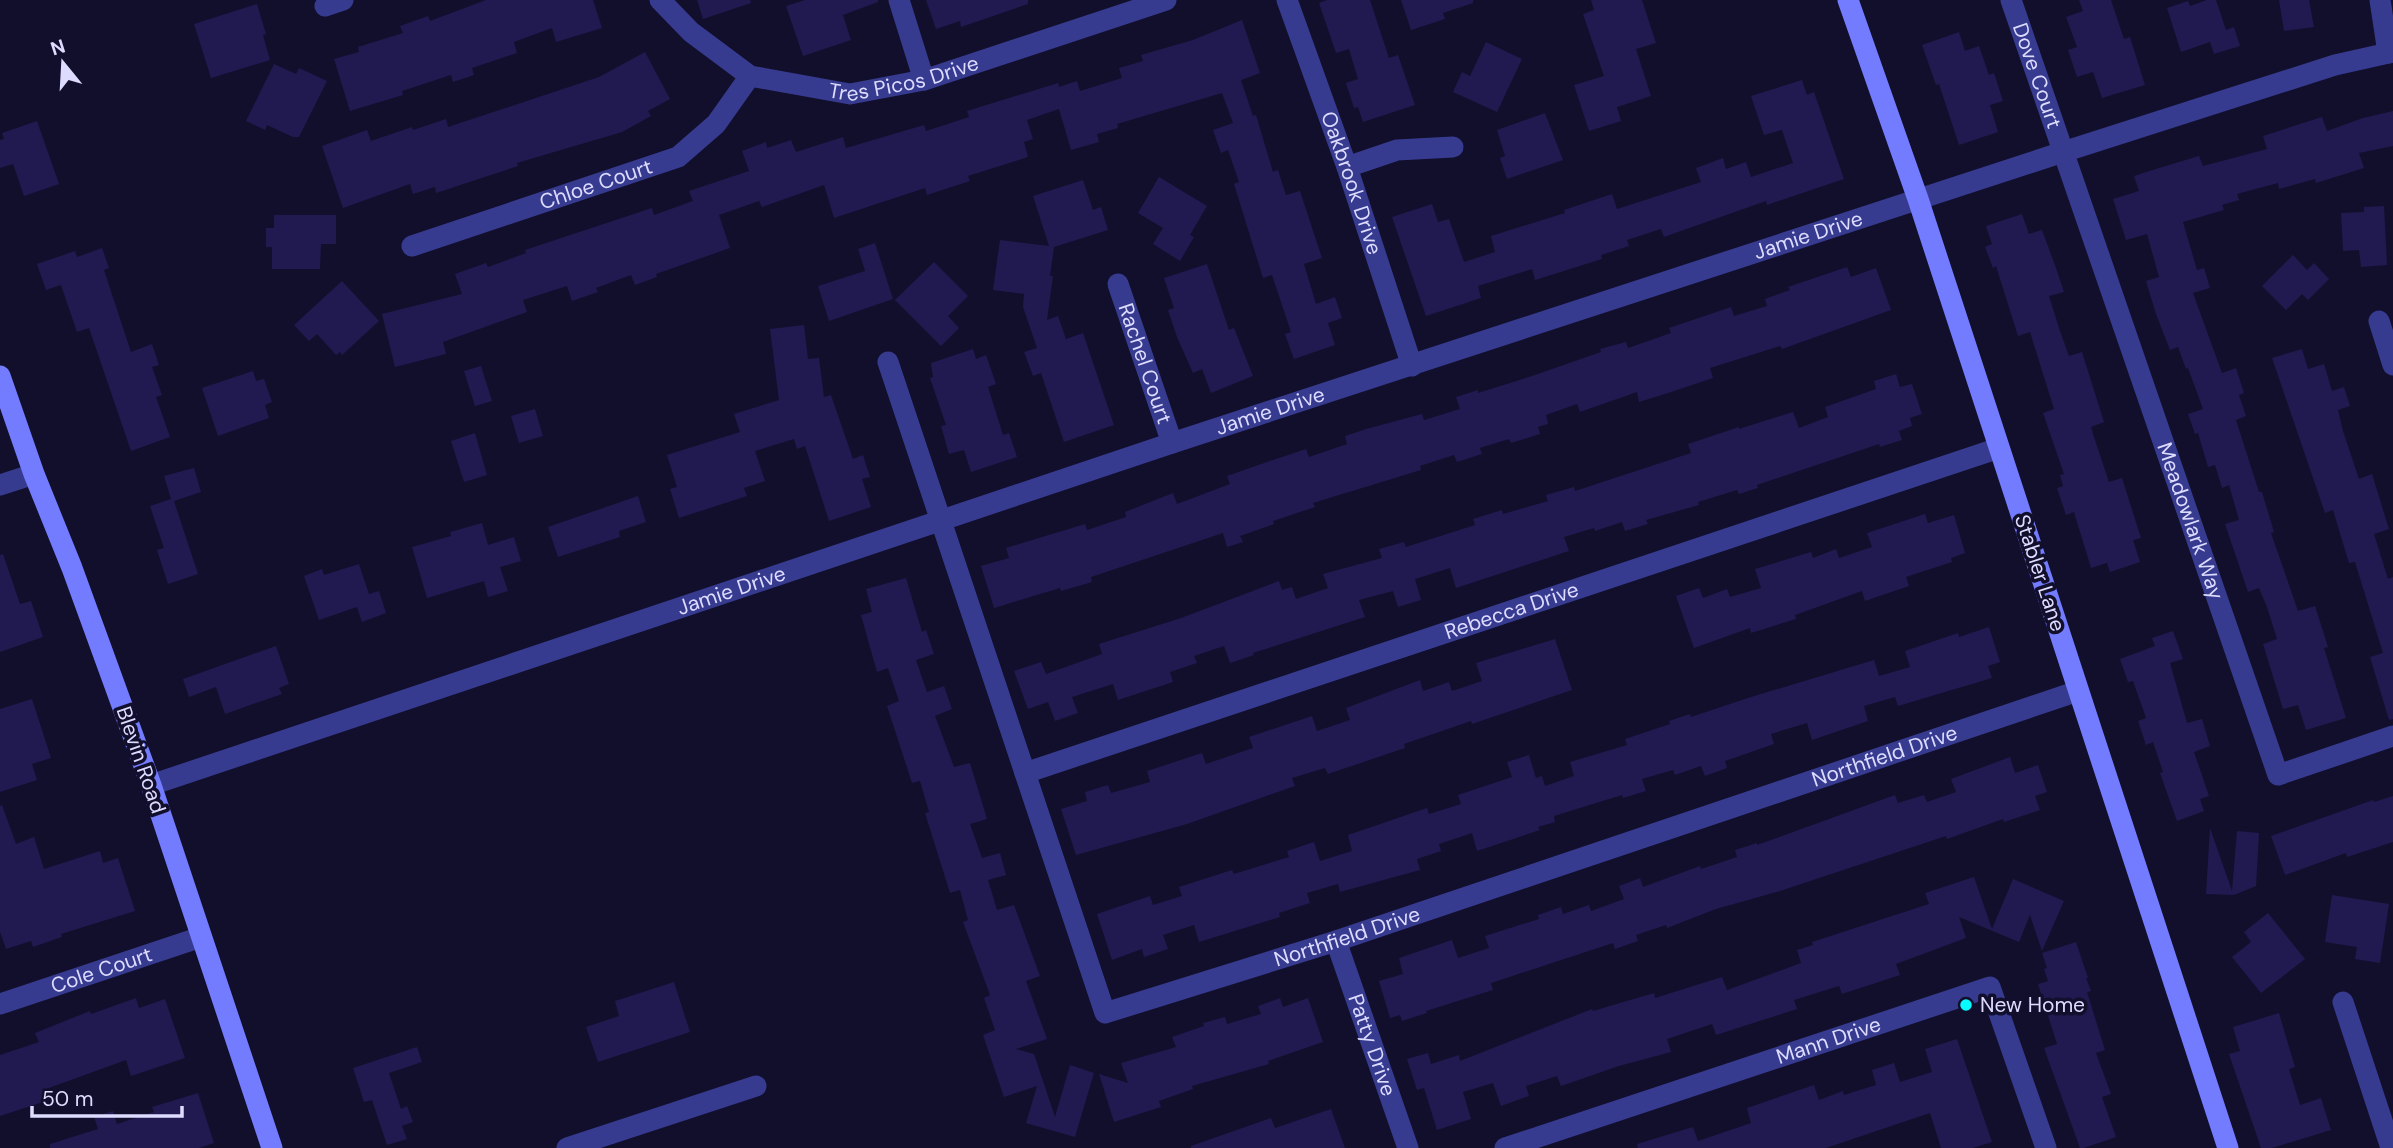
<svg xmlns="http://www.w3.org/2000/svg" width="2393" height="1148" viewBox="0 0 2393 1148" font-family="'DM Sans',sans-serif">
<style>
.building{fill:#201a50}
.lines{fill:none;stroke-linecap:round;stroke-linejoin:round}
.street{stroke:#373b90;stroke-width:21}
.secondary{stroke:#737bff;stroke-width:21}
.poi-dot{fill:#08fbff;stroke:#120f2d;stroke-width:2.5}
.labels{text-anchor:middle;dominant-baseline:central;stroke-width:7;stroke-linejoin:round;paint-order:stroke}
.street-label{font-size:21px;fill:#dddcff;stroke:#120f2d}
.poi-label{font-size:21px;fill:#dddcff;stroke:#120f2d;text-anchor:start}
</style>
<rect width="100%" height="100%" fill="#120f2d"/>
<!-- building -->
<path class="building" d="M486 0H593L602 28 556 42 552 28 514 42 517 53 472 68 474 75 453 82 451 75 402 91 403 95 350 111 334 59 359 52 358 47 403 33 400 26 428 16 430 21Z
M697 0H750L751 3 703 19Z
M805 0H878V2L843 15 851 40 803 56 786 6Z
M926 0H1028V4L961 27 960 21 936 29Z
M1327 0H1370L1389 58 1398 55 1415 105 1363 122 1358 107 1354 108 1346 83 1358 79 1349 49 1336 53 1319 3Z
M1401 0H1473V3L1443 13 1445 19 1411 30Z
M1591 0H1642L1656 43 1636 49 1651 96 1617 107 1621 121 1589 131 1574 85 1604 76 1583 14 1594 10Z
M2079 0H2111L2124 39 2130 37 2145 85 2102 98 2093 72 2077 77 2068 50 2077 47 2066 17 2083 11Z
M2207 0H2216L2226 30 2234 27 2240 46 2214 54 2210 42 2181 52 2167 8 2188 1 2190 6Z
M2279 0H2309L2314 27 2284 31Z
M257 4 266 34 263 35 270 60 211 78 194 24Z
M1242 20 1260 73 1241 80 1253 116 1256 115 1273 172 1278 170 1286 195 1300 191 1322 258 1304 264 1316 304 1335 297 1342 318 1328 323 1335 345 1294 359 1285 334 1291 332 1272 275 1263 278 1234 184 1239 182 1228 150 1221 153 1213 130 1233 123 1222 93 1117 124 1118 128 1097 134 1099 142 1071 150 1059 109 1027 120 1033 139 1024 142 1028 157 968 176 970 181 927 195 925 188 834 218 824 185 762 207 759 201 719 215 730 248 656 274 657 277 635 285 631 275 596 288 598 292 572 301 567 286 523 300 527 312 443 342 446 354 395 367 382 314 462 294 455 274 486 263 488 267 526 253 525 250 652 208 654 215 693 201 689 191 749 171 742 151 766 142 767 148 791 140 796 152 843 137 846 148 924 125 926 131 969 117 967 111 1058 83 1059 87 1077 81 1080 91 1122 78 1119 68 1143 61 1141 55 1193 40Z
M1959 32 1965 51 1979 46 1989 75 1994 73 2003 101 1990 105 1998 132 1959 145 1939 84 1936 85 1922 45Z
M1486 42 1522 59 1497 112 1453 92 1462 72 1470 76Z
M645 52 670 99 648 111 651 116 622 132 517 163 518 166 436 193 435 187 413 194 410 184 343 208 322 146 367 130 371 141 412 127 413 130 446 119 448 127 599 77Z
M274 64 296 74 299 68 327 81 299 137H293L267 125 265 130 246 121Z
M1802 80 1807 95 1814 92 1844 179 1767 205 1766 201 1664 237 1661 229 1627 240 1629 246 1601 255 1602 259 1535 280 1532 269 1478 286 1481 298 1426 316 1392 217 1432 204 1438 222 1449 219 1464 262 1495 252 1491 236 1565 213 1564 210 1612 194 1617 209 1701 182 1696 168 1723 158 1726 169 1746 162 1751 177 1793 163 1782 130 1764 135 1751 96Z
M2393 111V146L2359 153 2364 168 2316 183 2315 179 2279 189 2278 183 2237 194 2239 200 2222 205 2224 210 2183 222 2197 270 2204 268 2210 288 2193 293 2222 373 2236 368 2244 393 2239 395 2246 416 2236 420 2259 492H2262L2274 532 2271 533 2298 611 2315 606 2328 647 2324 648 2346 718 2306 730 2298 705 2283 709 2263 644 2277 639 2267 607 2259 588 2248 592 2225 524 2239 520 2229 485 2222 488 2215 465 2208 467 2198 433 2195 434 2188 414 2203 409 2188 368 2186 369 2178 347 2170 350 2156 314 2146 281 2159 277 2147 234 2126 240 2113 199 2139 191 2134 176 2159 168 2199 156 2203 166 2267 149 2263 136 2322 117 2327 131 2363 118Z
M1545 113 1563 160 1507 179 1500 158 1505 156 1497 130Z
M37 121 59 184 24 196 13 164 0 168V140L4 139 2 133Z
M1159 177 1207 206 1190 235 1194 237 1180 261 1153 244 1163 228 1138 213Z
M1083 180 1093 210 1101 207 1108 230 1054 247 1050 276H1053L1047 320 1058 316 1066 339 1083 333 1114 425 1064 442 1041 373 1033 376 1024 352 1037 348 1023 307 1024 294 993 290 1000 240 1049 246 1033 196Z
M2384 206 2387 265 2361 267 2359 250 2343 251 2341 213 2364 212V207Z
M2022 214 2029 234 2042 230 2055 265 2064 292 2049 296 2060 331 2069 356 2082 352 2104 422 2091 427 2095 440 2109 482 2122 478 2141 538 2133 540 2140 562 2110 572 2107 563 2091 568 2074 512 2066 515 2057 488 2063 486 2060 475 2064 474 2043 413 2054 409 2030 332 2018 336 1996 266 1993 268 1985 247 1992 244 1986 226Z
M274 215H336V244H321L320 269H272V247H266V228H274Z
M875 243 893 299 829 321 818 286 865 271 858 249Z
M102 248 109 268 104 270 131 352 152 344 159 365 152 367 162 395 156 397 170 437 131 451 89 328 77 332 61 285 46 290 37 264 75 251 77 257Z
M2293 255 2307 270 2314 263 2329 279 2308 300 2302 294 2286 310 2262 286Z
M934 262 968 296 948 316 959 328 941 346 895 300Z
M1207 264 1229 330 1234 328 1253 376 1211 393 1202 369 1193 373 1177 337 1168 310 1174 308 1164 278Z
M1847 267 1851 277 1876 268 1891 310 1782 349 1780 346 1710 368 1713 378 1668 393 1639 402 1637 392 1580 412 1577 404 1546 415 1548 424 1538 427 1540 434 1511 443 1509 439 1480 448 1482 454 1457 462 1454 455 1420 466 1421 470 1313 503 1315 507 1273 521 1274 524 1240 536 1243 542 1227 547 1223 533 1091 577 1092 582 1061 591 1060 588 994 608 981 566 1009 558 1006 548 1085 524 1087 530 1126 517 1125 512 1173 493 1177 504 1230 484 1227 476 1267 462 1306 449 1309 457 1347 444 1345 436 1366 429 1422 414 1424 420 1460 409 1456 397 1478 390V393L1532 376 1601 352 1600 349 1626 342 1628 348 1671 333 1669 328 1731 307 1734 316 1767 306 1765 299 1790 290 1788 287Z
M342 281 379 321 342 355 340 352 336 355 317 334 309 341 294 325Z
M804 325 808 359 819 358 824 397 831 395 853 459 863 455 870 477 862 479 871 507 829 521 805 446 797 449 794 439 755 451 765 481 744 488 747 496 679 518 670 489 677 487 667 455 740 432 734 414 779 400 770 329Z
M973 349 976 359 986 355 996 384 988 387 1003 435 1009 433 1017 457 971 472 964 450 949 454 941 426 946 425 930 378 933 377 931 363Z
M2302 349 2308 369 2324 364 2332 391 2344 387 2350 406 2338 410 2343 431 2359 479 2372 474 2389 529 2374 534 2388 579 2393 577V719L2389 720 2370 657 2383 653 2355 562 2349 563 2333 510 2325 513 2272 358Z
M481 366 492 401 475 406 464 371Z
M253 371 256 381 264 379 272 402 265 405 269 418 218 436 202 388Z
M1896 374 1900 387 1912 384 1922 414 1910 418 1912 426 1899 431 1902 440 1880 447 1879 444 1757 485 1758 488 1739 494 1737 490 1698 502 1699 505 1646 520 1648 524 1625 531 1622 522 1595 531 1594 528 1564 537 1569 551 1456 588 1450 568 1415 579 1421 600 1398 607 1393 591 1359 600 1365 617 1253 653 1254 655 1230 663 1224 646 1194 656 1197 663 1170 672 1173 682 1118 700 1113 684 1072 697 1078 713 1055 721 1048 702 1028 709 1014 671 1041 662 1046 674 1102 654 1099 644 1181 618 1279 581 1282 590 1292 587 1296 599 1328 588 1323 574 1382 558 1379 549 1404 542 1406 547 1475 525 1473 519 1502 510 1503 514 1548 501 1546 495 1574 487 1575 491 1691 453 1688 444 1739 427V429L1793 412 1799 428 1828 417 1825 407 1876 389 1874 381Z
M535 409 543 436 519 443 511 416Z
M475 433 487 475 464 482 451 441Z
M194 468 201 492 174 501 198 574 168 584 157 550 164 548 150 506 171 499 164 476Z
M638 496 646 522 619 531 620 537 558 557 548 527Z
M1925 514 1928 523 1954 515 1965 553 1951 558 1952 562 1906 577 1909 586 1865 601 1862 591 1795 615 1796 619 1751 633 1750 628 1694 648 1676 596 1699 588 1703 598 1727 589 1730 597 1761 588 1755 569 1811 552 1813 558 1836 549 1839 558 1872 547 1867 533Z
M482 523 488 545 514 537 521 561 500 567 508 591 488 597 484 581 427 598 412 547 451 536 450 532Z
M3 554 20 604 31 601 43 637 0 652V555Z
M359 564 369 594 379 591 386 613 362 622 357 607 319 620 304 576 322 569 324 575Z
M906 578 922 632 926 630 934 654 916 660 927 692 944 686 952 709 935 716 954 767 970 763 987 819 970 824 982 858 1000 853 1006 875 988 880 997 910 1014 905 1040 976 1026 981 1047 1039 1016 1049 1034 1054 1055 1117 1070 1065 1094 1073 1075 1137 1026 1123 1037 1086 1004 1097 983 1035 995 1030 984 998 990 995 963 922 968 920 960 890 950 893 925 813 929 812 920 781 912 783 887 706 899 701 888 668 877 672 861 615 872 612 866 589Z
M1989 627 2000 662 1988 666 1992 678 1898 706 1895 697 1864 706 1868 721 1812 740 1807 723 1771 734 1774 744 1725 761 1727 768 1705 776 1701 766 1675 775 1673 770 1642 779 1646 791 1623 798 1622 795 1554 816 1555 822 1538 827 1540 830 1477 851 1472 833 1439 844 1441 851 1417 859 1420 870 1340 892 1338 884 1307 893 1310 903 1279 913 1280 917 1199 942 1194 925 1163 935 1168 949 1144 957 1142 949 1112 960 1097 914 1150 896 1153 905 1182 896 1179 887 1232 870 1234 874 1289 857 1287 851 1314 842 1320 861 1352 851 1348 835 1427 808 1429 814 1461 804 1458 795 1512 777 1507 762 1529 755 1536 778 1542 776 1545 786 1574 776 1570 762 1627 745 1625 739 1670 724 1669 721 1690 714 1691 717 1748 698 1874 660 1879 676 1910 667 1905 651 1958 633 1959 637Z
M2173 631 2183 659 2170 663 2187 723 2202 719 2210 746 2194 752 2209 796 2200 799 2204 811 2177 821 2160 773 2163 772 2153 742 2146 745 2138 721 2146 718 2133 681 2128 682 2120 659 2155 646 2152 638Z
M1555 639 1572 690 1472 724 1471 721 1404 744 1405 748 1328 774 1325 768 1292 778 1295 786 1187 824 1076 855 1061 809 1087 801 1085 792 1108 785 1111 793 1150 782 1147 771 1202 753 1206 764 1253 748 1249 737 1312 716 1317 731 1350 720 1346 708 1420 680 1423 691 1449 682 1452 691 1482 681 1476 663Z
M276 646 289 684 279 688 282 694 225 714 216 687 189 697 183 679Z
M32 699 51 758 32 764 37 780 0 792V709Z
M2010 757 2015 773 2038 765 2047 792 2035 796 2040 810 2004 822 2003 819 1947 839 1946 836 1780 891 1716 909 1667 928 1666 925 1636 935 1638 941 1615 949 1613 943 1491 983 1493 990 1426 1011 1427 1013 1402 1021 1400 1015 1390 1018 1379 981 1403 974 1399 958 1452 940 1458 958 1489 948 1485 936 1539 919 1538 915 1561 907 1563 914 1589 905 1591 911 1624 899 1619 886 1640 878 1643 887 1700 866 1701 869 1737 857 1735 850 1757 843V845L1895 795 1898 803 1924 795 1927 802 1956 792 1951 779Z
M2393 796V842L2347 857 2346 853 2285 875 2271 836 2373 800 2374 802Z
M2 805 16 844 34 837 44 869 100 851 103 863 118 858 135 911 61 934 62 937 33 947 31 941 6 949 0 932V806Z
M2210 828 2232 891 2237 831 2259 833 2256 886 2234 895 2206 894Z
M1974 877 1992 929 2013 879 2064 901 2042 951 2030 915 2019 942 1959 917 1966 938 1896 964 1900 975 1842 994 1839 986 1794 1000 1797 1009 1716 1035 1712 1024 1667 1039 1671 1052 1619 1066 1561 1086 1557 1076 1526 1086 1529 1096 1501 1106 1493 1083 1463 1092 1471 1119 1437 1130 1424 1088 1417 1090 1407 1059 1428 1053 1431 1064 1459 1055 1460 1061 1592 1009 1593 1011 1654 993 1655 998 1722 977 1727 990 1801 963 1797 950 1813 945 1812 942 1929 904 1925 893Z
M2332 895 2389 904 2380 963 2355 959 2357 947 2325 942Z
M2268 913 2305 959 2261 993 2232 957 2251 942 2244 932Z
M2076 942 2088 978H2086L2091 991 2087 992 2105 1050 2096 1053 2111 1094 2102 1097 2116 1137 2084 1148H2080L2044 1048 2057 1044 2038 984 2048 981 2044 969 2047 968 2042 953Z
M674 982 690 1032 598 1062 586 1027 619 1016 615 1001Z
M136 998 139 1008 165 999 185 1058 131 1076 126 1060 46 1089 49 1100 0 1116V1055L39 1042 35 1033 90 1011 91 1014Z
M1280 998 1283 1007 1308 998 1323 1042 1268 1061 1269 1064 1192 1086 1193 1089 1159 1101 1161 1107 1114 1122 1099 1074 1128 1083 1121 1063 1176 1047 1172 1037 1204 1026 1203 1023 1225 1017 1227 1024 1261 1014 1258 1006Z
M2279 1013 2295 1067 2289 1069 2300 1105 2321 1098 2331 1130 2272 1148H2261L2229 1054 2240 1051 2233 1027Z
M1957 1039 1992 1142 1973 1148H1941L1930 1113 1826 1148H1638L1637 1144 1693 1127 1698 1141 1751 1123 1747 1108 1814 1085 1819 1100 1843 1091 1844 1095 1876 1085 1872 1070 1894 1063 1900 1082 1932 1072 1925 1049Z
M417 1047 422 1062 389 1073 401 1109 407 1106 413 1122 402 1126 407 1139 387 1145 372 1100 364 1102 353 1068Z
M198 1093 214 1143 199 1148H50V1144L98 1129 94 1117 113 1111 117 1124 154 1112 152 1107Z
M1331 1109 1345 1148H1191V1146L1271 1118 1275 1128Z"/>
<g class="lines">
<!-- street -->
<g class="street">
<path id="s1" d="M660 0 691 32 750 76 850 94 924 80 1166 0"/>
<path d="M899 0 924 80"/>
<path id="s2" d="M1287 0 1347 167 1412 366"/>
<path id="s3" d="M2011 0 2278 775 2393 736"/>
<path d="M2380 0 2388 53"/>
<path d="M325 6 343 0"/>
<path d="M1347 167 1397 150 1453 147"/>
<path id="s4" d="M412 246 678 157 716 124 750 76"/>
<path id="s5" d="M1118 284 1172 443"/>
<path d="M2379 321 2393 365"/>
<path id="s6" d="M888 362 1105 1013 1336 941 2078 691"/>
<path d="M0 485 34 474"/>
<path id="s7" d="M1025 773 1999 448"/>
<path id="s8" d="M151 785 1172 443 2063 152 2335 65 2393 52"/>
<path id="s9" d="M1336 941 1408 1148"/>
<path d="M2343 1002 2391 1148"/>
<path id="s10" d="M0 1004 201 937"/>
<path d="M567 1148 756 1086"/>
<path id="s11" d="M1505 1148 1990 987 2046 1148"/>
</g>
<!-- secondary -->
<path class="secondary" d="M1848 0 1918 199 2228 1148
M0 376 34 474 72 568 151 785 272 1148"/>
</g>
<!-- markers -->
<circle class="poi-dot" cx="1966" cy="1005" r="7"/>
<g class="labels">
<!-- street labels -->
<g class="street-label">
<text stroke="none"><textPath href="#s1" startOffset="275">Tres Picos Drive</textPath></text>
<text stroke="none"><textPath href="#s3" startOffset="80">Dove Court</textPath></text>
<text stroke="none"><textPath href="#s2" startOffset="194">Oakbrook Drive</textPath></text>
<text stroke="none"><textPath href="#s4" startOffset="194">Chloe Court</textPath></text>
<text stroke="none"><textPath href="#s8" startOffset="1746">Jamie Drive</textPath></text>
<text stroke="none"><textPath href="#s5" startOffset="84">Rachel Court</textPath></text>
<text stroke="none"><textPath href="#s8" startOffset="1180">Jamie Drive</textPath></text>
<text stroke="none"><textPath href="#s3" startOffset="551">Meadowlark Way</textPath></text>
<text transform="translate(2040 573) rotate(72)">Stabler Lane</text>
<text stroke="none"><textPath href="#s8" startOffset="612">Jamie Drive</textPath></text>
<text stroke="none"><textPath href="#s7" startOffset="513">Rebecca Drive</textPath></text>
<text stroke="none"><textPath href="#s6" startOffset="1507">Northfield Drive</textPath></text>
<text transform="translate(141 760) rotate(71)">Blevin Road</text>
<text stroke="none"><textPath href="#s6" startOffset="940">Northfield Drive</textPath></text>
<text stroke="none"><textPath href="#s10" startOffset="107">Cole Court</textPath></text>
<text stroke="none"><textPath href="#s11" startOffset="341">Mann Drive</textPath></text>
<text stroke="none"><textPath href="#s9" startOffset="110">Patty Drive</textPath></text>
</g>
<!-- poi labels -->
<g class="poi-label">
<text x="1980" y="1005">New Home</text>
</g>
</g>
<!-- north arrow -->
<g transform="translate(63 63) rotate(342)" stroke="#120f2d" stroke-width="5" paint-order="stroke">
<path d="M0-5L12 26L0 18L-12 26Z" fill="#dddcff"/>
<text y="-10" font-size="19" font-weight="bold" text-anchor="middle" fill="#dddcff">N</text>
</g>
<!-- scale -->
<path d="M32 1106v10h150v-10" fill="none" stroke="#dddcff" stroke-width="3.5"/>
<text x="42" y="1106" font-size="21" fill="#dddcff" stroke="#120f2d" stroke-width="5" paint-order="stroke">50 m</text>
</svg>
